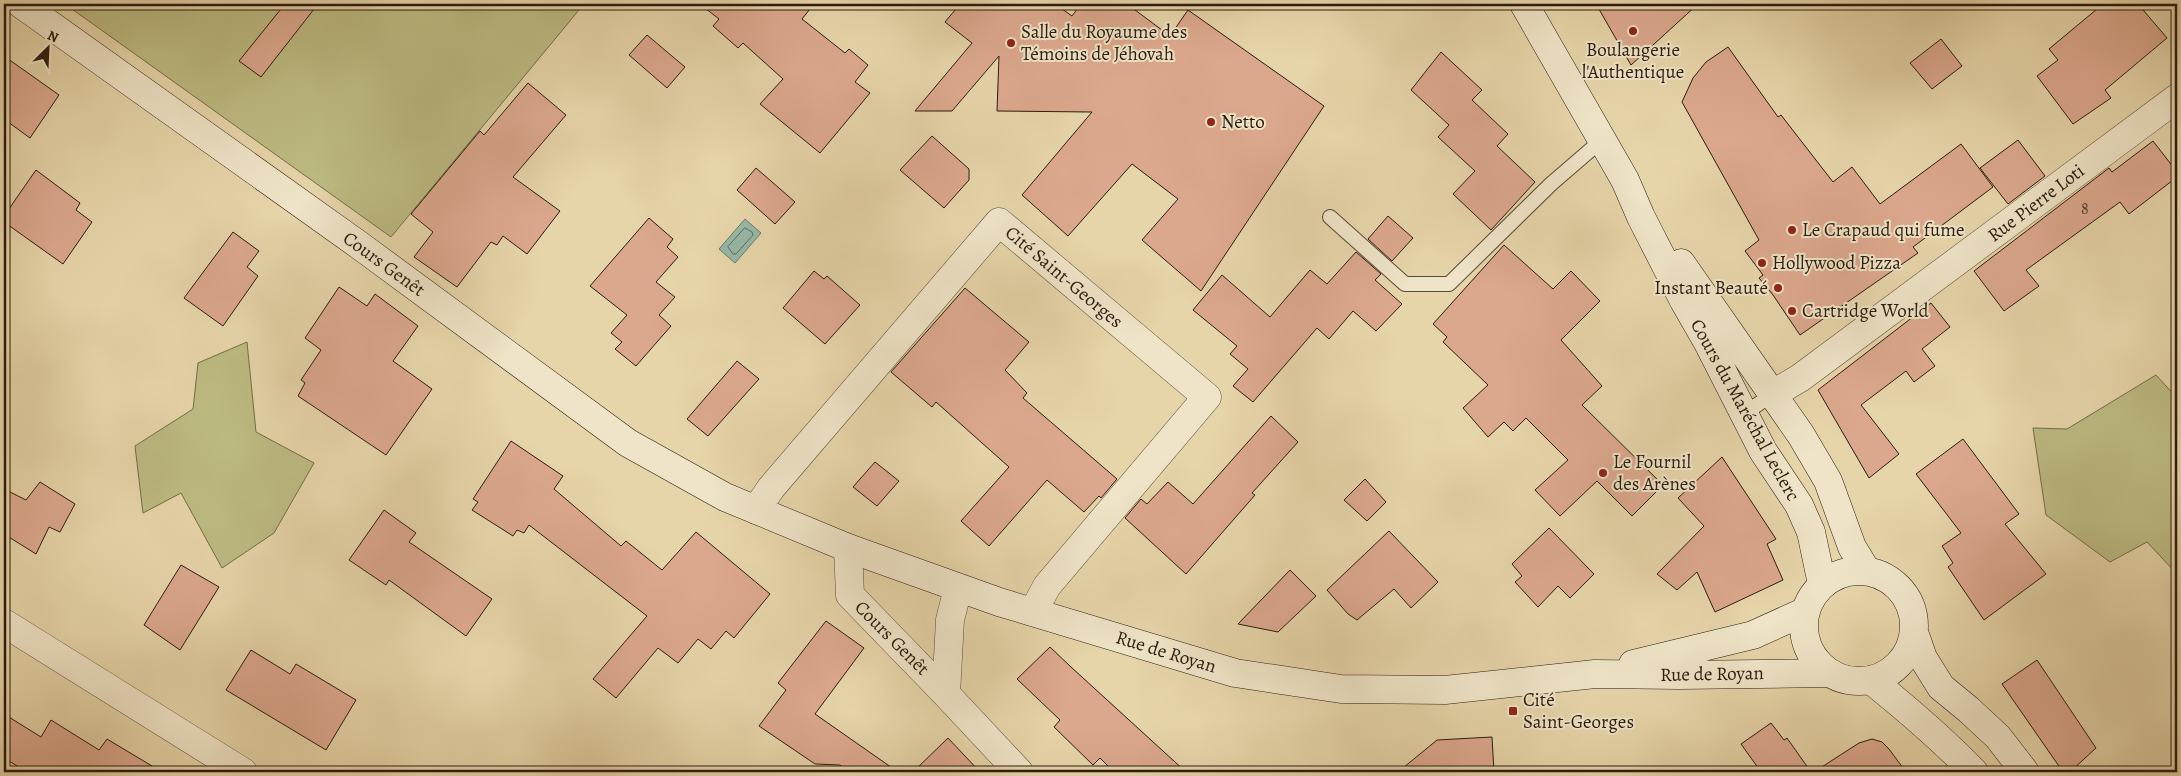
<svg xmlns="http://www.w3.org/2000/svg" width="2181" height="776" viewBox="0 0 2181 776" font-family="Alegreya,serif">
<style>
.green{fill:#bdbb82;stroke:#746b48}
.water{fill:#96b9a7;stroke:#6b7a6a}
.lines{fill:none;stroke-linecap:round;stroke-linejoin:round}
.shore{stroke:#606a5b;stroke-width:1}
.building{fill:#dca88d;stroke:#2b1b0f}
.lane-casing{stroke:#5a4a36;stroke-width:16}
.street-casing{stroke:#5a4a36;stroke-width:29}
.secondary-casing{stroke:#2b1b0f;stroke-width:29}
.lane{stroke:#efe4c7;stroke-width:14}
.street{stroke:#efe4c7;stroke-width:28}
.secondary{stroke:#efe4c7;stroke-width:28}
.poi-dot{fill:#8f2418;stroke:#efe4c7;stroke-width:2}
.labels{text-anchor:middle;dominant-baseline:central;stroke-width:4;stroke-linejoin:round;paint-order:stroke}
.number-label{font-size:16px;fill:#573e2e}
.poi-label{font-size:19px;fill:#2b1b0f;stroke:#efe4c7;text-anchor:start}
.street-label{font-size:19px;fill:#2b1b0f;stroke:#efe4c7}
</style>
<rect width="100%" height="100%" fill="#e6d5a9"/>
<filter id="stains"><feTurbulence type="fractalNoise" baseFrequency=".004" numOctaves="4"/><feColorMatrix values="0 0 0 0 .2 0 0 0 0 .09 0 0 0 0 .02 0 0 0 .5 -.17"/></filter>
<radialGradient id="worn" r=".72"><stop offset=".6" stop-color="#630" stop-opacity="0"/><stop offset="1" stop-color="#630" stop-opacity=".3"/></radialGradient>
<!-- green -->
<path class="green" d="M65 4H584L391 237Z
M247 342 256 432 314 463 274 533 222 568 181 493 143 513 135 446 193 409 198 363Z
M2156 375 2177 398V574L2147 542 2110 562 2046 515 2033 428 2067 429Z"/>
<!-- water -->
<path class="water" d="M745 219 761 233 735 263 719 249Z"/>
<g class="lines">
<!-- shore -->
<path class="shore" d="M745 228 752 232 753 235 736 254H733L728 247Z"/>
</g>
<!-- building -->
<path class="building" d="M285 4H318L261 77 239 61Z
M700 4H814L802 19 845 53 849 49 868 65 855 82 870 93 820 153 760 104 783 79 743 43 738 48 713 26 719 19Z
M960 4H1055L1072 16 1081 4H1127L1170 36 1188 10 1324 106 1201 291 1142 240 1178 199 1132 164 1068 236 1022 195 1092 112 997 111 999 56 952 111H915L972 43 945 22Z
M1596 4H1698L1631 65Z
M2103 4H2138L2167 38 2105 90 2111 98 2073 124 2037 76 2058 60 2049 49Z
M647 35 685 67 667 88 629 55Z
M1941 39 1962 66 1932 89 1910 63Z
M1728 47 1778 117 1781 115 1833 182 1852 167 1880 204 1961 144 1993 187 1913 247 1918 253 1800 335 1773 295 1759 278 1763 275 1745 251 1759 240 1682 102 1693 78 1706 62Z
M1441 52 1482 90 1472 100 1508 134 1497 146 1535 182 1491 230 1453 194 1475 171 1438 137 1449 125 1411 90Z
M4 56 59 95 30 138 4 119Z
M528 83 566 115 513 177 560 211 527 254 503 236 497 245 491 242 457 287 414 257 433 232 411 214 480 131 484 135Z
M932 136 969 169V180L944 208 900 170Z
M2018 140 2045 176 2008 204 1980 168Z
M2153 141 2177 172V177L2129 214 2120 202 2026 270 2039 286 2004 311 1974 271 2109 168 2112 172Z
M756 168 795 202 775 224 737 190Z
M36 170 80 203 76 210 92 222 63 264 4 222V217L13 203Z
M1388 216 1413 238 1392 261 1368 239Z
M649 218 673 239 667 247 678 257 656 282 675 297 659 315 671 326 636 366 615 349 622 342 611 333 627 315 590 286Z
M233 232 259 251 247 267 258 276 223 326 184 298Z
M1504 245 1553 289 1571 271 1600 301 1561 340 1602 386 1582 405 1663 485 1632 516 1597 481 1560 516 1535 490 1568 460 1526 418 1513 431 1504 422 1488 437 1463 408 1488 385 1443 342 1447 337 1433 324Z
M1356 252 1381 274 1375 280 1402 304 1376 331 1353 311 1329 339 1317 328 1253 402 1233 386 1248 369 1230 354 1237 346 1193 310 1222 275 1270 317 1310 270 1327 284Z
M814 271 824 279 827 276 860 305 825 344 783 308Z
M339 287 367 306 375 294 418 326 393 361 432 389 386 455 298 396 305 383 301 380 321 350 305 338Z
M965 288 1029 342 1005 370 1027 393 1023 398 1117 479 1101 498 1099 496 1084 512 1047 480 989 546 961 521 1009 467 936 402 932 407 891 372Z
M1931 303 1950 327 1922 349 1935 366 1914 382 1906 371 1861 405 1899 454 1869 478 1818 390Z
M737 361 759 379 708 436 687 419Z
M1271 416 1298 442 1252 493 1255 495 1186 574 1125 518 1141 499 1147 504 1168 482 1193 504Z
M1963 439 2019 514 2005 524 2046 574 1984 620 1948 567 1953 563 1942 546 1961 533 1916 474Z
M511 441 563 476 554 489 621 546 626 541 662 570 696 532 770 594 734 638 726 631 711 649 698 639 678 663 658 648 616 698 593 679 647 616 529 525 524 533 517 530 513 536 472 510 478 502 473 499Z
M1722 457 1776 539 1767 544 1783 580 1715 612 1697 572 1677 590 1657 574 1704 526 1678 498Z
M875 462 899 481 877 506 853 487Z
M1365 479 1386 502 1367 521 1344 500Z
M40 482 75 504 60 532 49 527 36 554 4 534V489L26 500Z
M384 510 416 533 409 542 492 599 466 636 389 580 386 585 349 560Z
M1549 528 1594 574 1570 598 1558 586 1538 607 1515 582 1522 576 1512 564Z
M1389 531 1438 582 1411 608 1394 589 1357 620 1348 614 1327 590Z
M181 565 219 587 180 650 144 625Z
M1290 570 1316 596 1278 632 1238 624Z
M826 621 864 648 815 714 898 772H848L840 765 815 764 759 726 786 690 778 683Z
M1050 647 1071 667 1186 772H1114L1100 758 1093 765 1054 727 1060 720 1017 679Z
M251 650 290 674 296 664 356 700 326 750 226 690Z
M2037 660 2096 748 2070 772H2063L2002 684Z
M4 714 41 737 51 720 99 750 107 739 162 772H27L4 758Z
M1771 723 1784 740 1787 738 1811 772H1761L1741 744Z
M1492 737 1494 772H1398L1437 740Z
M948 738 980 772H913Z
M1872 739 1882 742 1889 749 1906 772H1814L1859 743Z"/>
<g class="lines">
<!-- lane casing -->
<g class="lane-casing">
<path id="lane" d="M1330 217 1405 284H1449L1551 184 1602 140
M1745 413 1773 394"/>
</g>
<!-- street casing -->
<g class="street-casing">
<path id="street" d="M1773 394 1800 378 2177 98
M756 510 771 488 999 222 1207 397 1047 586 1033 612
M848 548 850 595 946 694 1019 772
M4 623 243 772
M946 694 950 620 958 588"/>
</g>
<!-- secondary casing -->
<g class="secondary-casing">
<path id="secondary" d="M21 4 359 245 628 443 725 497 848 548 999 602 1235 673 1341 689 1445 690 1595 674 1679 675 1830 673
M1524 4 1625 180 1641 217 1684 301 1707 341 1763 451 1799 505 1811 532 1822 584
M1681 263 1801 435 1828 481 1852 547 1866 570
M1804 626a55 55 0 1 1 110 0a55 55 0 1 1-110 0Z
M1914 632 1923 658 1941 687 1969 710 1998 737 2025 772
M1633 664 1753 635 1806 611
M1871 680C1907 709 1942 739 1974 772"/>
</g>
<!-- lane -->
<use href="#lane" class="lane"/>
<!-- street -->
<use href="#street" class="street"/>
<!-- secondary -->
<use href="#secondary" class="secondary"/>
</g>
<!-- markers -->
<g class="poi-dot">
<circle cx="1633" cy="31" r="5"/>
<circle cx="1011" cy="43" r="5"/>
<circle cx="1211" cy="122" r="5"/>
<circle cx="1792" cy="230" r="5"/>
<circle cx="1762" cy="263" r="5"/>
<circle cx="1778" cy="288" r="5"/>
<circle cx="1792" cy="311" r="5"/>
<circle cx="1603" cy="473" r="5"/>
<rect x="1508" y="706" width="10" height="10" rx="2.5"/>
</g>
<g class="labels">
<!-- number labels -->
<g class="number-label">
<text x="2085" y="209">8</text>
</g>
<!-- poi labels -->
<g class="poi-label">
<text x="1021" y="32">Salle du Royaume des<tspan x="1021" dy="22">Témoins de Jéhovah</tspan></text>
<text x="1633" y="50" text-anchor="middle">Boulangerie<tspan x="1633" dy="22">l'Authentique</tspan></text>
<text x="1221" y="122">Netto</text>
<text x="1802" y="230">Le Crapaud qui fume</text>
<text x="1772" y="263">Hollywood Pizza</text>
<text x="1768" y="288" text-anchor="end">Instant Beauté</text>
<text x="1802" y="311">Cartridge World</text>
<text x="1613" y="462">Le Fournil<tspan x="1613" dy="22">des Arènes</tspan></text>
<text x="1523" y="700">Cité<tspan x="1523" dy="22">Saint-Georges</tspan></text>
</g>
<!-- street labels -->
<g class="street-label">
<text transform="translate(2036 203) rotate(-37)">Rue Pierre Loti</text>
<text transform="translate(384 264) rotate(36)">Cours Genêt</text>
<text transform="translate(1064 277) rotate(40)">Cité Saint-Georges</text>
<text transform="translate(1745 410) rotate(61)">Cours du Maréchal Leclerc</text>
<text transform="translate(892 638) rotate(45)">Cours Genêt</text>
<text transform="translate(1166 652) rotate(17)">Rue de Royan</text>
<text transform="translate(1712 674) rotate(-1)">Rue de Royan</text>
</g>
</g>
<!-- margin -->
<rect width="2181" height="776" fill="none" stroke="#e6d5a9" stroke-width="20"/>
<rect x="5" y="5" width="2171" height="766" fill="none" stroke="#2b1b0f" stroke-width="2.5"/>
<rect x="10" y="10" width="2161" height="756" fill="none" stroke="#2b1b0f"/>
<!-- north arrow -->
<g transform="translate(48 48) rotate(24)" stroke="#efe4c7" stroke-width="4" paint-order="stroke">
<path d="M0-4L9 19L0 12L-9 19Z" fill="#2b1b0f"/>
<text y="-8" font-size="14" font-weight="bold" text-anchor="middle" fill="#2b1b0f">N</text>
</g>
<rect width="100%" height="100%" filter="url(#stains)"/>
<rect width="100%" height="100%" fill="url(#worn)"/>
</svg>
